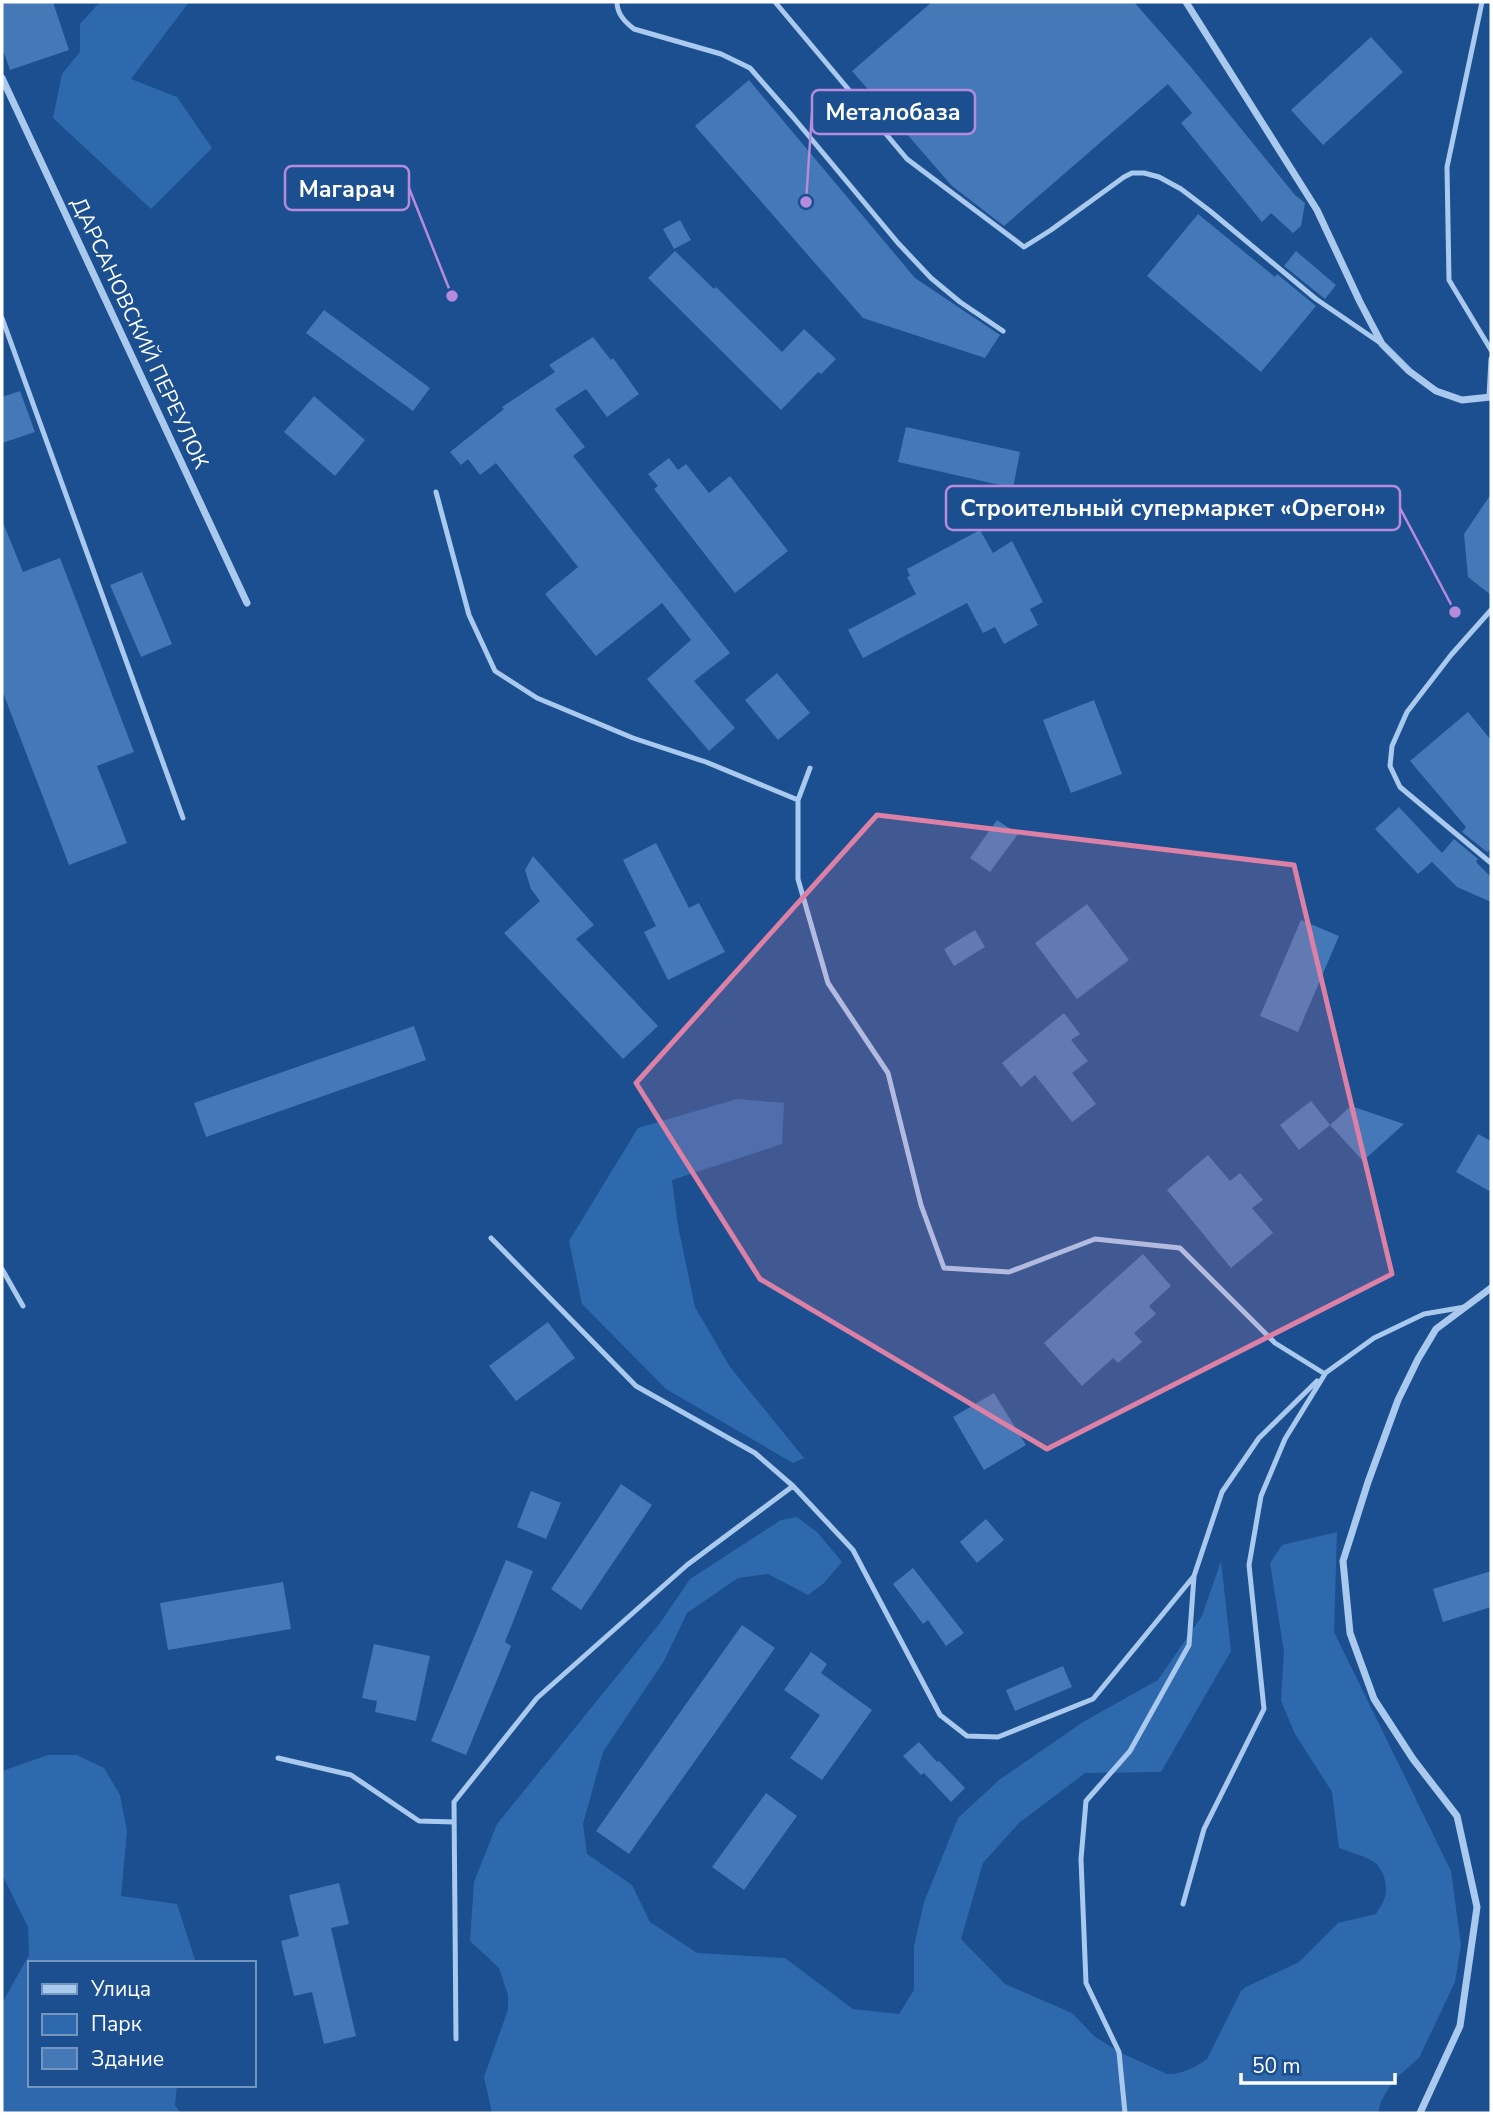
<svg xmlns="http://www.w3.org/2000/svg" width="1493" height="2115" viewBox="0 0 1493 2115" font-family="'Nunito Sans',sans-serif">
<style>
.green{fill:#2e69ad}
.building{fill:#4478b7}
.lines{fill:none;stroke-linecap:round;stroke-linejoin:round}
.lane{stroke:#a9c9ee;stroke-width:5}
.street{stroke:#a9c9ee;stroke-width:7}
.marked{fill:#dd80a5;fill-opacity:0.2;stroke:#dd80a5;stroke-width:5;stroke-linejoin:round}
.labels{text-anchor:middle;dominant-baseline:central;stroke-width:6;stroke-linejoin:round;paint-order:stroke}
.street-label{font-size:21px;fill:#fff;stroke:#1b4f8f}
.leader{fill:none;stroke:#b68bdc;stroke-width:2.5}
.callout-dot{fill:#b68bdc;stroke:#1b4f8f;stroke-width:2.5}
.callout{fill:#1b4f8f;stroke:#b68bdc;stroke-width:2.5}
.callout-label{font-size:23px;text-anchor:middle;font-weight:bold;fill:#fff}
</style>
<rect width="100%" height="100%" fill="#1b4f8f"/>
<!-- green -->
<path class="green" d="M100 2H189L131 79 177 97 212 148 151 209 53 118 62 74 80 52V24Z
M737 1099 784 1103 782 1144 672 1180 678 1226 695 1307 730 1367 804 1458 793 1463 666 1389 582 1304 569 1241 638 1128Z
M797 1517 818 1533 842 1562 824 1583 808 1595 768 1574 738 1578 687 1613 664 1661 603 1752 583 1824 587 1854 632 1885 650 1922 697 1953 785 1958 853 2009 899 2014 914 1990V1946L924 1902 958 1818 999 1780 1083 1722 1158 1680 1202 1616 1221 1561 1231 1651 1161 1772 1085 1773 1019 1823 983 1863 961 1939 1005 1984 1072 2013 1094 2036 1119 2052 1167 2074C1180 2075 1197 2067 1207 2059L1241 1991 1246 1987 1299 1962 1338 1923 1376 1914C1378 1910 1382 1905 1384 1900 1389 1887 1384 1867 1371 1860 1361 1855 1349 1852 1339 1848L1332 1792 1295 1734 1281 1701 1284 1652 1270 1563 1282 1545 1337 1532 1334 1632 1451 1871 1461 1945 1455 1982 1419 2058 1393 2081 1381 2101 1378 2113H492L484 2077 508 2010V1995L499 1968 470 1941 474 1882 497 1824 660 1623 690 1579 781 1520Z
M48 1755H77L104 1768 120 1795 127 1831 121 1896 177 1904 196 1963H30V2085H177L175 2105 180 2113H2V2003L29 1955 28 1927 2 1874V1775L5 1770Z"/>
<!-- building -->
<path class="building" d="M2 2H53L69 50 10 70 2 47Z
M932 2H1134L1190 66 1295 195 1305 203 1301 226 1293 233 1271 213 1262 222 1181 123 1192 113 1168 84 1004 226 952 186 852 71Z
M1371 37 1403 72 1323 145 1291 110Z
M749 80 915 278 1000 335 985 358 863 318 695 126Z
M1198 214 1275 277 1277 274 1316 306 1261 372 1147 276Z
M680 220 691 240 674 249 663 229Z
M675 251 714 289 716 287 782 352 804 329 836 359 821 374 818 372 781 410 648 278Z
M1296 251 1336 285 1325 299 1284 266Z
M324 310 430 388 413 411 306 333Z
M593 337 611 360 613 358 639 394 607 417 586 389 555 409 585 447 573 456 730 653 694 681 735 728 709 751 647 679 691 640 662 603 596 656 545 594 578 567 496 463 480 475 468 459 461 465 450 452 504 409 502 407 555 372 549 365Z
M20 391 35 432 2 443V397Z
M314 396 365 440 335 476 284 432Z
M906 427 1020 452 1013 488 898 462Z
M669 458 678 470 686 464 709 493 730 476 788 551 735 593 654 489 658 486 648 474Z
M1491 494V595L1468 577 1464 534Z
M2 520 23 572 60 558 134 752 97 766 127 843 69 865 2 690Z
M980 530 993 553 1012 541 1043 602 1030 609 1038 625 1004 644 995 627 983 633 967 603 863 658 848 630 916 594 907 577 910 576 907 569Z
M142 572 172 644 141 657 110 585Z
M777 673 810 713 778 740 745 700Z
M1094 700 1122 774 1071 793 1043 720Z
M1468 712 1491 740V849L1487 852 1462 832 1466 827 1410 761Z
M1399 807 1442 853 1454 839 1478 859 1476 862 1491 877V902L1457 887 1432 862 1433 861 1418 874 1375 829Z
M997 820 1018 834 990 872 970 858Z
M656 843 689 908 699 903 725 952 668 980 644 932 656 926 623 860Z
M533 856 594 925 576 939 658 1026 623 1059 504 933 540 901 531 889 525 870Z
M1087 904 1129 960 1077 999 1035 943Z
M1301 920 1339 936 1298 1032 1260 1016Z
M975 930 985 947 954 966 944 949Z
M1064 1013 1080 1034 1071 1040 1088 1061 1072 1073 1096 1104 1072 1122 1035 1075 1021 1087 1002 1063Z
M414 1026 426 1060 206 1137 194 1103Z
M1311 1101 1330 1125 1299 1150 1280 1125Z
M1351 1106 1404 1124 1363 1161 1330 1125Z
M1478 1134 1491 1141V1192L1456 1172Z
M1208 1155 1230 1181 1240 1173 1263 1200 1252 1208 1273 1233 1231 1268 1167 1190Z
M1143 1254 1171 1286 1149 1306 1156 1314 1134 1333 1142 1342 1118 1363 1113 1358 1082 1386 1044 1343Z
M548 1322 575 1358 516 1401 489 1366Z
M994 1393 1026 1445 984 1470 953 1417Z
M621 1484 652 1505 581 1610 551 1589Z
M531 1491 561 1503 546 1539 517 1527Z
M986 1519 1004 1540 977 1563 960 1542Z
M506 1560 533 1571 505 1642 511 1646 466 1755 431 1741Z
M913 1568 964 1633 946 1646 928 1620 923 1624 893 1584Z
M1491 1571V1607L1443 1622 1433 1589Z
M283 1582 291 1629 168 1650 160 1603Z
M742 1625 775 1648 629 1854 596 1831Z
M374 1644 430 1656 416 1721 375 1712 377 1701 362 1698Z
M811 1652 827 1664 821 1673 872 1710 822 1780 790 1758 820 1715 784 1690Z
M1063 1666 1072 1687 1015 1711 1006 1690Z
M919 1742 937 1762 939 1761 965 1788 951 1802 924 1773 921 1775 903 1756Z
M766 1793 797 1816 744 1890 712 1867Z
M339 1883 349 1924 331 1928 356 2036 324 2044 312 1992 294 1996 281 1941 299 1936 289 1895Z"/>
<g class="lines">
<!-- lane -->
<path class="lane" d="M617 2C617 14 625 22 634 29L721 54 750 68 793 117 898 243 931 278 960 302 1003 331
M775 2 907 159 1024 247 1051 230 1124 177 1132 173H1144L1159 177 1181 189 1210 211 1316 299 1379 342
M1482 2 1447 167 1449 280 1491 350
M2 318 183 818
M1489 397 1491 359
M436 492 469 615 495 671 537 698 633 738 706 762 798 800
M1491 610 1451 655 1407 712 1392 746 1390 766 1400 787 1491 863
M810 768 798 800V879L828 983 888 1073 921 1205 944 1268 1009 1272 1095 1239 1180 1248 1275 1343 1325 1374 1285 1439 1261 1496 1249 1565 1264 1709 1204 1829 1183 1904
M491 1238 636 1386 755 1453 793 1486 853 1550 940 1715 967 1736 998 1737 1093 1699 1194 1576
M2 1269 23 1306
M1324 1374 1374 1338 1424 1314 1465 1307
M278 1758 351 1775 419 1821 454 1822
M456 2039 454 1802 537 1698 687 1565 793 1486
M1125 2113 1119 2052 1086 1983 1081 1859 1086 1801 1130 1751 1189 1645 1194 1576 1222 1492 1259 1438 1317 1381"/>
<!-- street -->
<path class="street" d="M1186 2 1317 210 1360 302 1382 344 1409 371 1436 391 1462 400 1491 397
M2 78 247 603
M1420 2113 1460 2026 1477 1907 1457 1816 1413 1759 1374 1699 1350 1633 1343 1561 1368 1482 1398 1400 1418 1359 1436 1329 1491 1288"/>
</g>
<!-- marked area -->
<path class="marked" d="M877 815 1294 865 1392 1274 1047 1449 760 1279 636 1083Z"/>
<g class="labels">
<!-- street labels -->
<g class="street-label">
<text transform="translate(140 333) rotate(65)">ДАРСАНОВСКИЙ ПЕРЕУЛОК</text>
</g>
</g>
<!-- callouts -->
<path class="leader" d="M806 202L812 112M452 296L409 188M1455 612L1400 508"/>
<g class="callout-dot">
<circle cx="806" cy="202" r="7"/>
<circle cx="452" cy="296" r="7"/>
<circle cx="1455" cy="612" r="7"/>
</g>
<g class="callout">
<rect x="812" y="90" width="163" height="44" rx="7"/>
<rect x="285" y="166" width="124" height="44" rx="7"/>
<rect x="946" y="486" width="454" height="44" rx="7"/>
</g>
<g class="callout-label">
<text x="893" y="120">Металобаза</text>
<text x="347" y="197">Магарач</text>
<text x="1173" y="516">Строительный супермаркет «Орегон»</text>
</g>
<!-- border -->
<rect width="1493" height="2115" fill="none" stroke="#ffffff" stroke-width="7"/>
<!-- legend -->
<rect x="28" y="1961" width="228" height="126" fill="#1b4f8f" stroke="#7695bc" stroke-width="2"/>
<rect x="42" y="1984" width="35" height="10" fill="#a9c9ee" stroke="#7695bc" stroke-width="2"/>
<text x="91" y="1996" font-size="21" fill="#ffffff">Улица</text>
<rect x="42" y="2014" width="35" height="21" fill="#2e69ad" stroke="#7695bc" stroke-width="2"/>
<text x="91" y="2031" font-size="21" fill="#ffffff">Парк</text>
<rect x="42" y="2048" width="35" height="21" fill="#4478b7" stroke="#7695bc" stroke-width="2"/>
<text x="91" y="2066" font-size="21" fill="#ffffff">Здание</text>
<!-- scale -->
<path d="M1241 2073v10h154v-10" fill="none" stroke="#ffffff" stroke-width="3.5"/>
<text x="1252" y="2073" font-size="21" fill="#ffffff" stroke="#1b4f8f" stroke-width="5" paint-order="stroke">50 m</text>
</svg>
